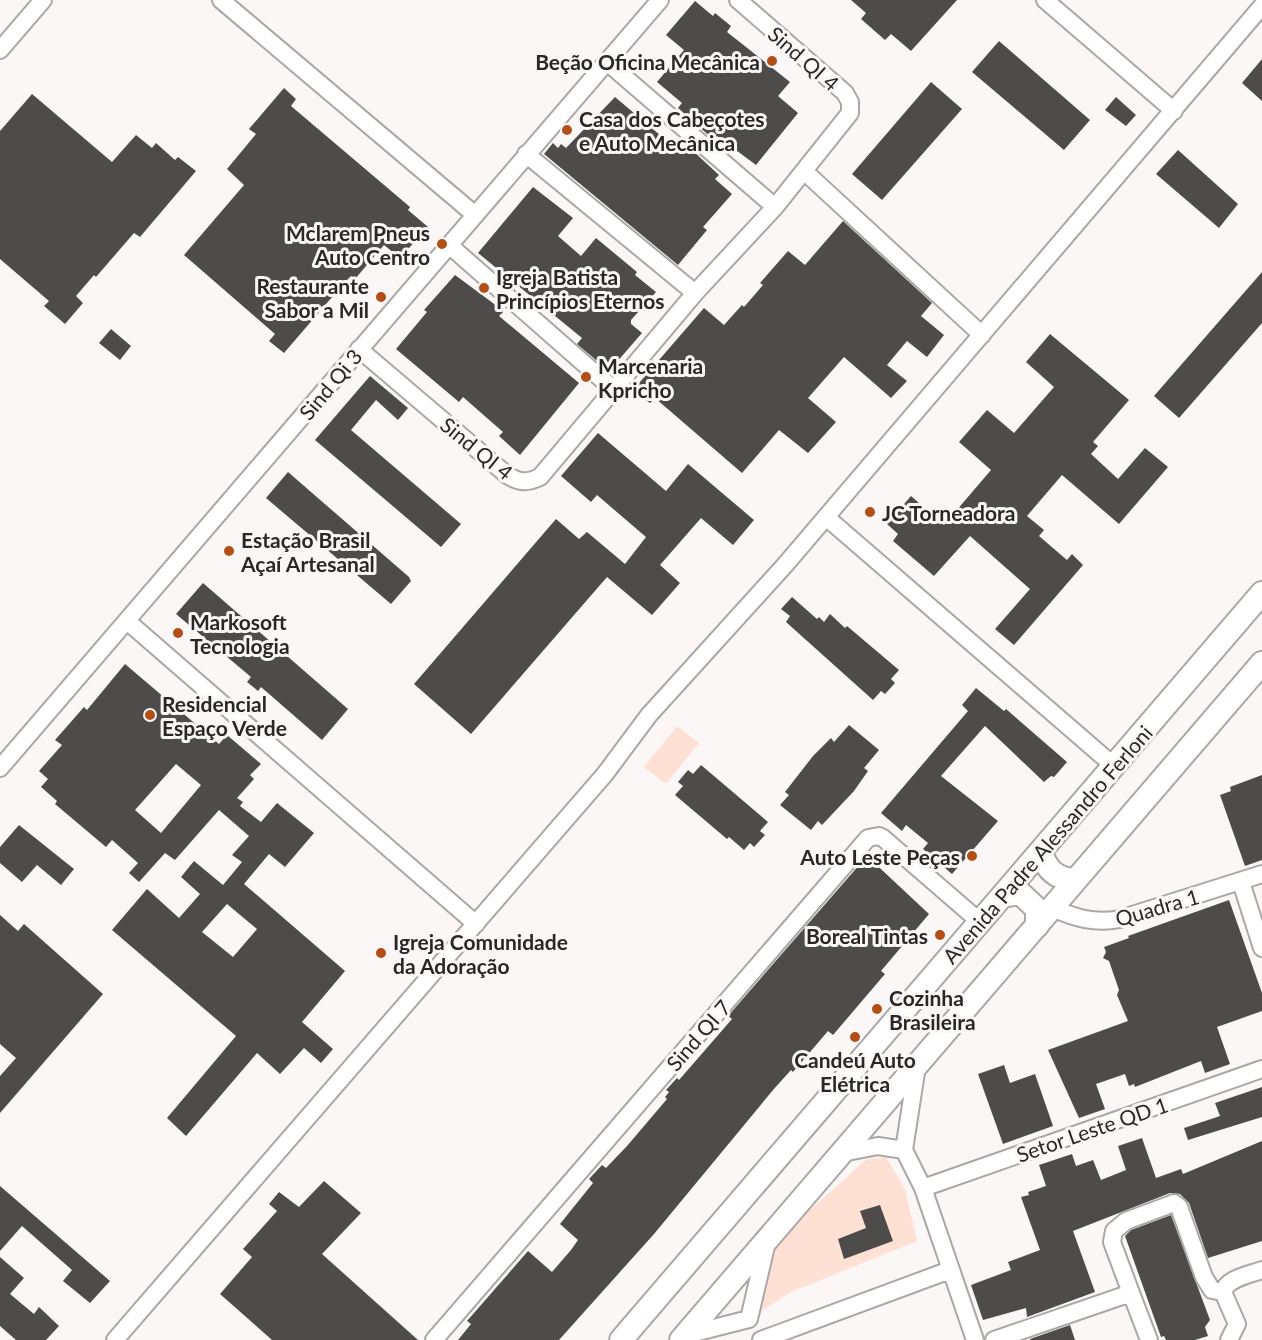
<svg xmlns="http://www.w3.org/2000/svg" width="1262" height="1340" viewBox="0 0 1262 1340" font-family="Lato,sans-serif">
<style>
.green{fill:#fee1d4}
.building{fill:#4e4c4a;fill-rule:evenodd}
.lines{fill:none;stroke-linecap:round;stroke-linejoin:round}
.minor-casing{stroke:#aba7a6;stroke-width:20}
.secondary-casing{stroke:#aba7a6;stroke-width:26}
.minor{stroke:#fff;stroke-width:16}
.secondary{stroke:#fff;stroke-width:22}
.poi-dot{fill:#b24f17;stroke:#fbf7f6;stroke-width:2}
.labels{text-anchor:middle;dominant-baseline:central;stroke-width:6;stroke-linejoin:round;paint-order:stroke}
.street-label{font-size:21px;fill:#292727;stroke:#fbf7f6}
.poi-label{font-size:21px;font-weight:bold;fill:#292727;stroke:#fbf7f6;text-anchor:start}
</style>
<rect width="100%" height="100%" fill="#fbf7f6"/>
<!-- green -->
<path class="green" d="M677 726 699 743 666 784 644 767Z
M886 1157 905 1189 917 1241 791 1292 749 1319 759 1283 783 1234 867 1159Z"/>
<!-- building -->
<path class="building" d="M851 0H957L911 51 891 34 885 40 861 19 866 13Z
M695 1 713 16 715 13 731 26 727 32 790 82 778 96 798 113 756 165 717 136 714 140 678 108 682 103 657 82 684 50 666 35Z
M999 41 1090 120 1064 150 972 72Z
M1262 59V101L1242 83Z
M931 82 962 109 882 200 852 174Z
M284 88 296 99 291 106 410 207 408 210 428 227 400 258 384 245 355 279 351 276 345 282 284 353 269 341 275 334 184 255 244 185 227 169 256 134 249 129Z
M32 94 112 162 136 135 152 148 156 143 175 160 178 157 196 171 140 237 134 233 96 277 94 275 76 296 83 303 65 324 44 306 49 301 0 259V131Z
M615 97 673 146 679 138 719 175 715 179 732 194 703 227 707 230 678 265 544 154 553 143 558 148 561 144 566 148Z
M1116 97 1136 115 1126 126 1105 110Z
M1178 150 1238 204 1219 228 1156 174Z
M533 187 573 218 558 236 581 256 596 238 637 272 635 275 656 292 631 320V324L642 333 609 371 577 344 582 338 478 253Z
M843 221 932 303 921 316 944 335 927 357 907 341 887 365 907 381 891 398 844 357 808 398 836 422 808 453 779 430 742 473 655 398 650 403 633 390 704 308 724 325 742 305 744 307 763 285 760 283 788 251 805 265Z
M1262 272V323L1179 418 1154 396Z
M455 275 501 309 503 312 499 316 579 383 520 455 499 436 503 432 463 397 459 402 396 349 427 312 424 310Z
M111 329 131 346 120 360 99 343Z
M1050 334 1129 400 1093 442 1098 446 1091 454 1118 479 1145 448 1168 467 1119 524 1062 475 1027 516 1044 530 1039 536 1067 560 1072 554 1083 565 1014 645 995 629 1030 589 970 536 934 576 893 541 898 534 887 524 911 496 944 525 991 470 959 442 987 410 1014 433 1054 387 1026 362Z
M370 376 408 408 398 420 376 400 351 430 461 524 441 547 315 440Z
M598 433 666 491 688 464 754 520 733 545 701 518 660 565 680 583 652 615 607 577 471 734 414 684 556 519 579 539 587 532 625 564 646 537 597 495 591 502 561 476Z
M288 472 409 577 411 581 391 604 266 498Z
M203 583 348 709 322 740 261 687 258 691 247 682 251 677 176 614Z
M792 597 817 619 819 617 824 622 830 614 845 628 847 626 899 670 891 679 895 683 885 694 881 691 873 700 786 622 790 616 781 609Z
M125 664 219 744 227 735 261 764 250 775 254 779 237 798 243 802 240 806 261 822 277 803 314 833 285 867 269 854 244 884 345 971 302 1022 333 1049 321 1063 304 1048 280 1074 257 1053 186 1136 167 1118 236 1036 112 930 147 889 179 918 200 894 181 877 194 861 223 885 242 862 232 855 249 836 219 810 175 860 165 853 139 882 129 873 138 863 112 840 106 847 55 804 57 801 41 787 48 779 39 771 62 745 55 740 84 707 87 710ZM176 764 201 785 161 833 135 810ZM227 904 257 929 233 957 202 932Z
M976 688 1004 711 1006 709 1067 762 1054 777 1051 776 1044 782 985 726 941 776 998 821 952 874 923 849 928 843 906 825 902 831 881 813 968 711 962 705Z
M849 725 879 750 864 768 868 771 854 791 822 825 818 821 811 830 780 805 789 795 785 792 813 756 831 738 834 742Z
M701 765 768 822 760 831 765 835 754 847 750 843 744 850 729 837 727 839 675 795 683 786 678 782 688 770 693 774Z
M1262 775V860L1245 866 1220 795 1231 791 1230 787Z
M19 825 74 869 61 885 37 865 22 882 0 863V847Z
M867 856 929 914 881 971 885 974 833 1035 828 1031 793 1072 791 1070 773 1090 654 1234 559 1340H458L471 1324 467 1321 528 1251 552 1272 571 1250 578 1240 560 1224 593 1183 589 1179 602 1165 606 1168 627 1146 667 1099 665 1097 669 1092 666 1090 677 1078 679 1080 732 1019 728 1016Z
M1229 900 1262 993V1011L1217 1027 1230 1064 1205 1073 1201 1061 1135 1087 1134 1084 1129 1086 1125 1074 1096 1084 1105 1109 1079 1118 1048 1050 1128 1021 1117 995 1119 990 1109 961 1103 958 1106 952 1104 947 1129 938 1128 936Z
M0 915 18 931 24 924 103 994 0 1113V1076L16 1058 0 1044Z
M1004 1065 1010 1083 1035 1074 1053 1126 1003 1144 978 1074Z
M1262 1087V1117L1188 1140 1184 1128 1220 1116 1215 1103Z
M1142 1138 1156 1178 1181 1169 1183 1174 1262 1141V1241L1208 1258 1189 1203 1180 1194 1170 1193 1073 1231 1095 1292 1027 1317 1026 1308 983 1320 971 1285 1011 1270 1008 1262 1040 1250 1021 1197 1029 1195 1028 1192 1046 1186 1039 1165 1072 1154 1076 1166 1093 1160 1101 1180 1126 1170 1118 1146Z
M324 1181 361 1213 322 1254 418 1340H272L220 1294 252 1257 243 1249 277 1211 269 1204 279 1192 299 1207Z
M0 1186 110 1281 90 1303 63 1281 72 1270 22 1226 0 1251Z
M880 1205 893 1241 844 1259 838 1239 866 1228 860 1211Z
M1171 1215 1210 1320 1205 1327 1208 1336 1195 1340H1166L1164 1336 1161 1337 1125 1236 1131 1230Z
M0 1257 24 1278 10 1294 34 1314 39 1307 59 1326 46 1340H16L0 1326Z
M1070 1325 1075 1340H1030V1339Z"/>
<g class="lines">
<!-- minor casing -->
<g class="minor-casing">
<path id="minor" d="M221 0 474 214
M1045 0 1174 111
M0 50 43 0
M607 62 775 207
M526 154 695 293
M804 171 982 335
M449 245 613 389
M359 349 507 475C520 483 527 483 540 477L695 293 775 207 850 113V102L845 93 738 0
M826 517 1114 766
M127 621 476 924
M0 768 660 0
M1241 882 1262 948
M1052 908C1076 918 1094 924 1120 919L1262 874
M917 1066 904 1150 923 1188 975 1340
M842 1153 878 1146 904 1150
M923 1188 1262 1069
M1131 1293 1149 1340
M749 1319 767 1242
M686 1335 749 1319
M115 1340 605 774 649 715 785 565 1262 6
M434 1340 868 838 879 836 883 838 979 921
M761 1340 950 1270
M994 1340 1131 1293 1112 1242 1114 1231 1126 1221 1174 1203 1179 1207 1204 1277 1212 1290 1223 1292
M1229 1340 1237 1324 1223 1292C1227 1278 1249 1275 1262 1270"/>
</g>
<!-- secondary casing -->
<g class="secondary-casing">
<path id="secondary" d="M1041 852C1046 869 1056 879 1075 880
M1002 896 1020 893 1037 909V926
M621 1340 1262 593
M681 1340 1262 663"/>
</g>
<!-- minor -->
<use href="#minor" class="minor"/>
<!-- secondary -->
<use href="#secondary" class="secondary"/>
</g>
<!-- markers -->
<g class="poi-dot">
<circle cx="772" cy="61" r="6"/>
<circle cx="567" cy="130" r="6"/>
<circle cx="442" cy="244" r="6"/>
<circle cx="484" cy="288" r="6"/>
<circle cx="381" cy="297" r="6"/>
<circle cx="586" cy="377" r="6"/>
<circle cx="870" cy="512" r="6"/>
<circle cx="229" cy="551" r="6"/>
<circle cx="178" cy="633" r="6"/>
<circle cx="150" cy="715" r="6"/>
<circle cx="972" cy="856" r="6"/>
<circle cx="940" cy="935" r="6"/>
<circle cx="381" cy="953" r="6"/>
<circle cx="877" cy="1009" r="6"/>
<circle cx="855" cy="1037" r="6"/>
</g>
<g class="labels">
<!-- street labels -->
<g class="street-label">
<text transform="translate(804 58) rotate(41)">Sind QI 4</text>
<text transform="translate(330 384) rotate(-50)">Sind Qi 3</text>
<text transform="translate(477 448) rotate(39)">Sind QI 4</text>
<text transform="translate(1047 844) rotate(-49)">Avenida Padre Alessandro Ferloni</text>
<text transform="translate(1157 907) rotate(-16)">Quadra 1</text>
<text transform="translate(698 1035) rotate(-49)">Sind QI 7</text>
<text transform="translate(1092 1129) rotate(-19)">Setor Leste QD 1</text>
</g>
<!-- poi labels -->
<g class="poi-label">
<text x="760" y="61" text-anchor="end">Beção Oficina Mecânica</text>
<text x="579" y="118">Casa dos Cabeçotes<tspan x="579" dy="24">e Auto Mecânica</tspan></text>
<text x="430" y="232" text-anchor="end">Mclarem Pneus<tspan x="430" dy="24">Auto Centro</tspan></text>
<text x="496" y="276">Igreja Batista<tspan x="496" dy="24">Princípios Eternos</tspan></text>
<text x="369" y="285" text-anchor="end">Restaurante<tspan x="369" dy="24">Sabor a Mil</tspan></text>
<text x="598" y="365">Marcenaria<tspan x="598" dy="24">Kpricho</tspan></text>
<text x="882" y="512">JC Torneadora</text>
<text x="241" y="539">Estação Brasil<tspan x="241" dy="24">Açaí Artesanal</tspan></text>
<text x="190" y="621">Markosoft<tspan x="190" dy="24">Tecnologia</tspan></text>
<text x="162" y="703">Residencial<tspan x="162" dy="24">Espaço Verde</tspan></text>
<text x="960" y="856" text-anchor="end">Auto Leste Peças</text>
<text x="928" y="935" text-anchor="end">Boreal Tintas</text>
<text x="393" y="941">Igreja Comunidade<tspan x="393" dy="24">da Adoração</tspan></text>
<text x="889" y="997">Cozinha<tspan x="889" dy="24">Brasileira</tspan></text>
<text x="855" y="1059" text-anchor="middle">Candeú Auto<tspan x="855" dy="24">Elétrica</tspan></text>
</g>
</g>
</svg>
